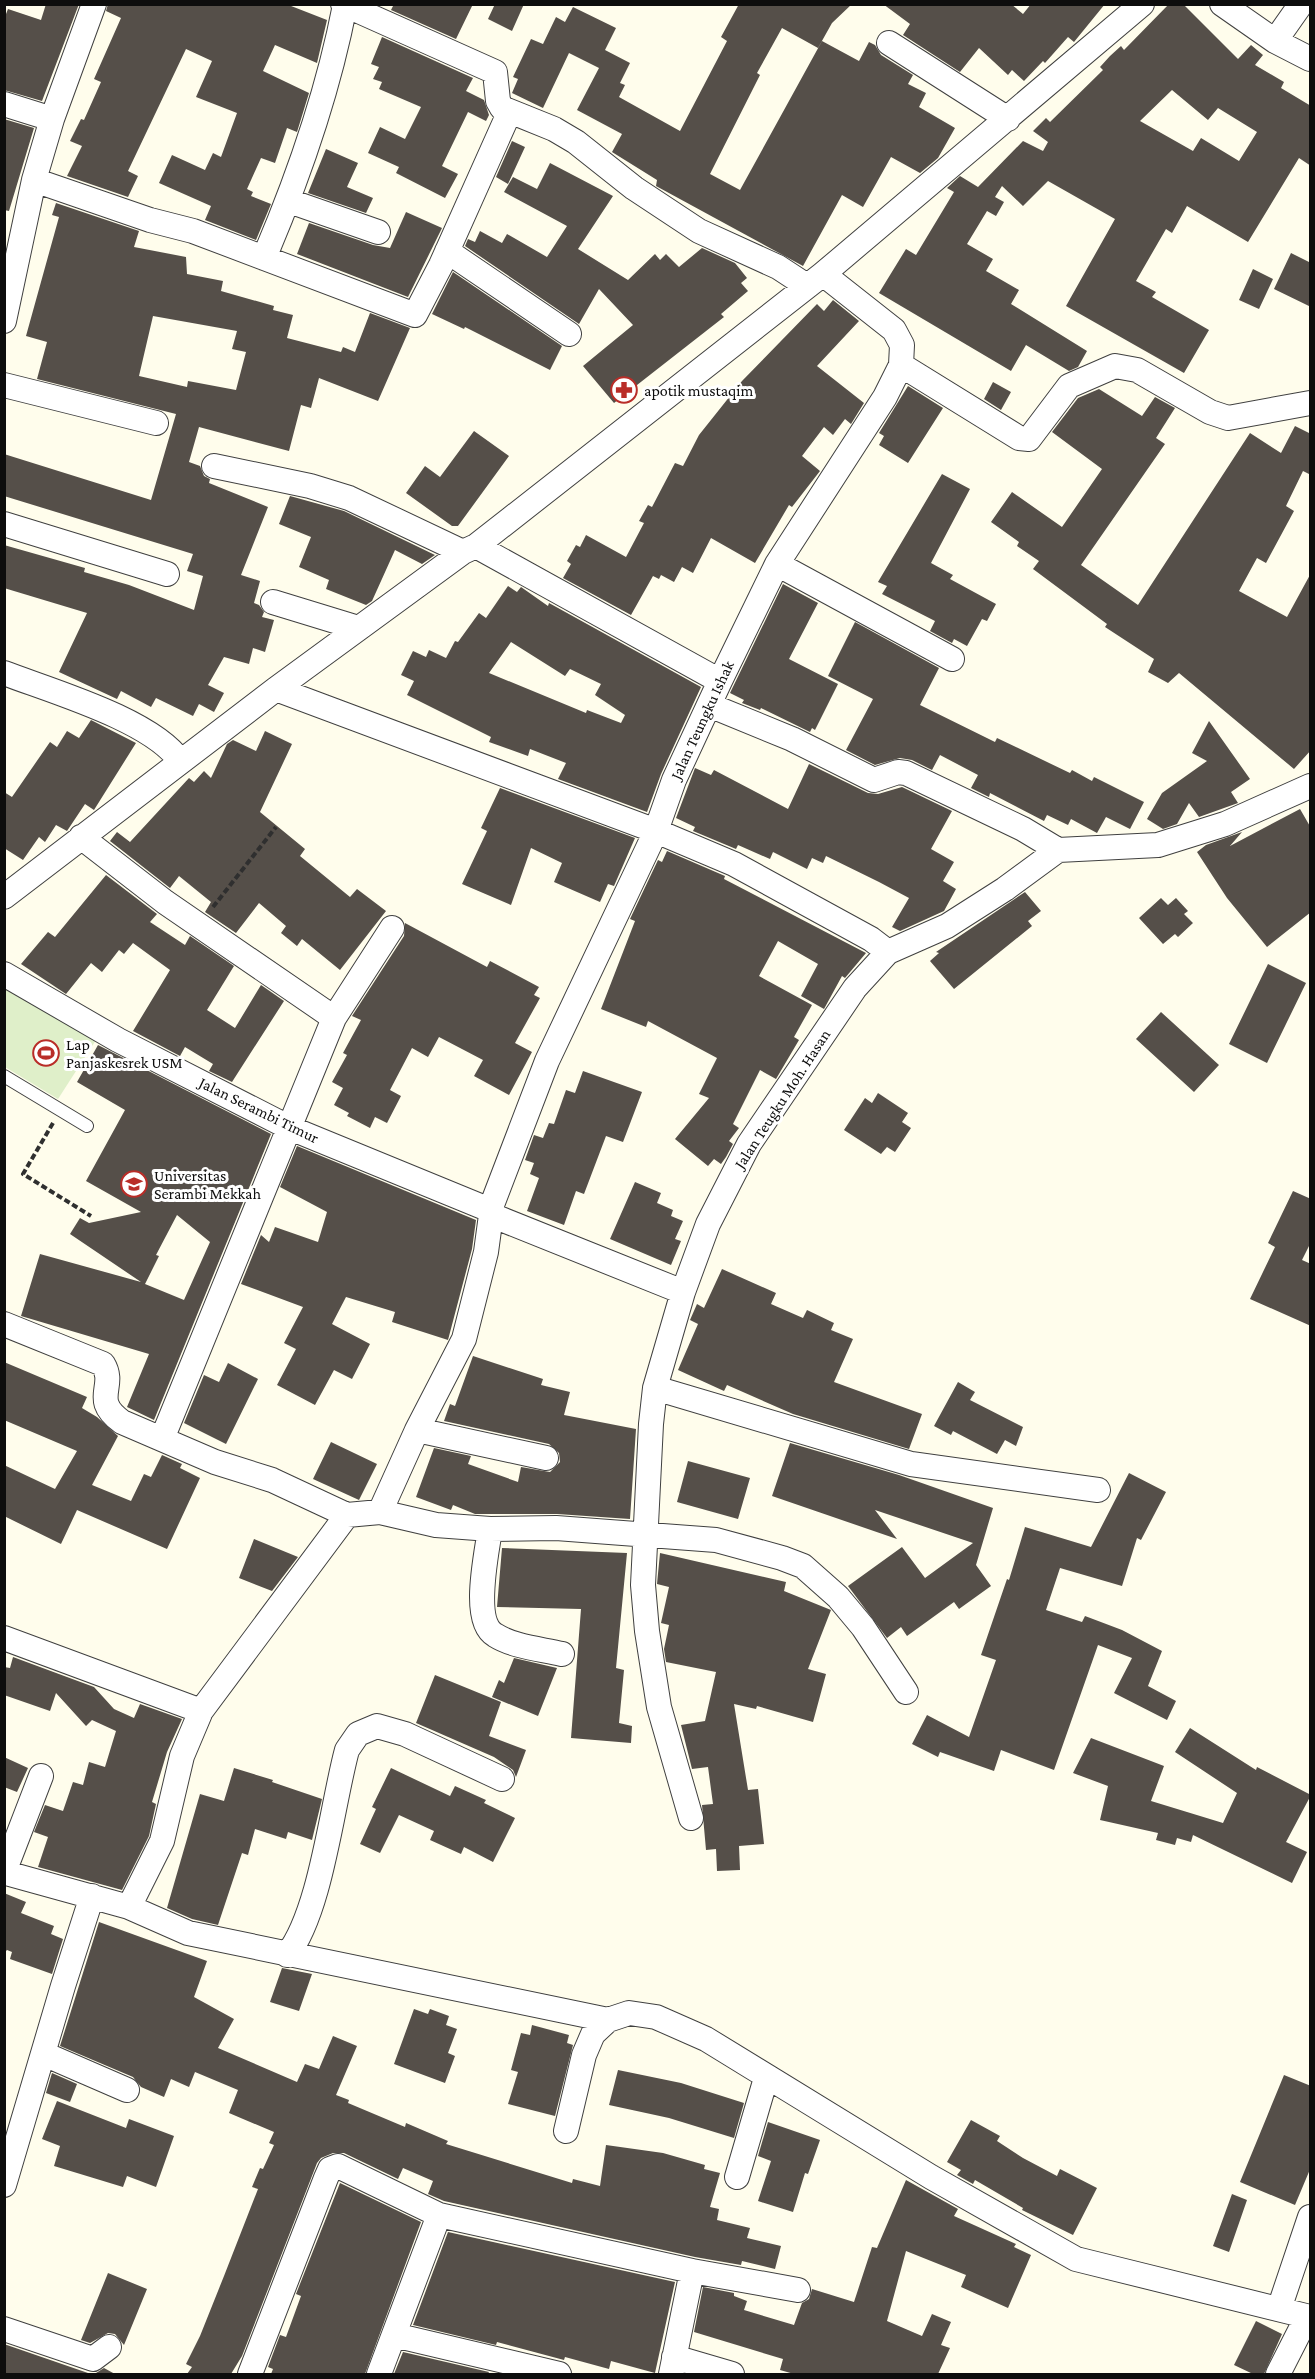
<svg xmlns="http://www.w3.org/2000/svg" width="1315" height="2379" viewBox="0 0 1315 2379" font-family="'Crimson Pro',serif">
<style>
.pitch{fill:#dfefc9}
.building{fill:#554f49;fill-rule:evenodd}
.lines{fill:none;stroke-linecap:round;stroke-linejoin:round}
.lane-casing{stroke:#404040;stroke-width:14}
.street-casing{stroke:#404040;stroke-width:26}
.path{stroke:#2f2f2f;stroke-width:4;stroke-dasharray:6 3;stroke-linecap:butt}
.lane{stroke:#fff;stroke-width:12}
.street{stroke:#fff;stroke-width:24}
.labels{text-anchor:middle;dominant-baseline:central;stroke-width:6;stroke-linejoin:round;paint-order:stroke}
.poi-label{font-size:16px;fill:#0d0d0d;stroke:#fff;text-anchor:start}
.street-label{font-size:16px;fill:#0d0d0d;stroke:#fff}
</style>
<rect width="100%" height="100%" fill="#fffdec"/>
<!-- pitch -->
<path class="pitch" d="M4 988 96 1040 58 1099 5 1067Z"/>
<!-- building -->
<path class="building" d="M46 4H79L42 101 4 90V19L8 9 41 20Z
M108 4H286L327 20 317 63 275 45 263 71 309 93 297 132 287 128 275 163 261 158 247 189 253 192 251 196 271 204 256 240 205 220 211 206 159 183 172 155 205 170 213 153 221 157 237 113 196 97 212 61 186 49 128 171 138 176 128 197 67 176 82 146 70 141 81 119 84 120 101 82 94 79 121 18 106 11Z
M394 4H473L456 39 391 10Z
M495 4H524L512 31 488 19Z
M739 4H852L832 23 818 48 782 28 757 73 760 75 710 174 740 190 822 41 859 61 869 42 875 45 881 55 913 75 908 84 926 93 919 107 955 128 938 158 920 173 891 157 863 207 842 195 803 266 656 186 657 180 612 152 622 134 577 110 599 68 569 53 543 108 512 93 518 79 513 77 531 39 543 44 556 17 565 22 573 7 616 28 605 50 630 63 620 83 625 85 619 97 680 131 727 41 721 37Z
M883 4H1011L1023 14 1031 4H1105L1074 42 1068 37 1045 63 1043 61 1024 81 1012 70 1008 75 979 48 960 72 903 35 910 24Z
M1169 4H1183L1238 59 1251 45 1263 55 1255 65 1284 82 1281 88 1311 106V166L1299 158 1248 242 1187 206 1172 233 1166 229 1136 281 1156 292 1152 297 1209 330 1184 373 1066 306 1115 219 1048 181 1023 206 1002 186 995 197 1004 202 996 216 987 211 967 244 993 259 986 271 1019 290 1011 304 1087 351 1078 367 1069 371 1026 345 1011 371 879 293 906 249 916 255 954 192 947 188 960 176 978 187 1023 141 1043 151 1048 142 1033 131 1046 118 1050 122 1103 70 1100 67 1110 56 1121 46 1124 50ZM1172 90 1208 120 1218 108 1257 132 1239 161 1201 138 1193 151 1140 121Z
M382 37 473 78 466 91 484 100 489 115 486 121 468 112 442 166 458 174 445 198 396 173 399 167 368 153 380 127 405 139 421 107 379 89 382 82 373 79 379 67 371 64Z
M4 119 34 128 9 211 4 210Z
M512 141 525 147 508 184 496 177Z
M326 149 358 163 347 187 373 198 366 213 308 193Z
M550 163 613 196 578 249 628 280 655 254 660 260 666 254 679 267 702 248 735 263 747 278 741 283 748 291 721 314 724 317 614 403 583 366 633 325 599 289 579 324 465 246 468 239 475 242 480 231 502 243 507 234 547 257 567 226 504 192 513 177 537 189Z
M56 203 139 231 134 247 186 257 187 274 223 281 221 291 274 306 273 310 293 315 287 338 341 352 343 347 355 352 370 313 410 328 378 401 319 378 311 408 301 405 289 451 199 427 189 462 200 466 204 476 210 479 209 483 268 507 241 575 260 581 254 603 259 605 264 612 262 617 274 620 265 652 253 648 249 664 224 657 208 685 224 693 214 712 199 704 193 716 156 698 151 707 121 691 117 699 59 672 87 613 4 588V545L85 568 84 572 129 585 194 610 203 576 187 571 193 554 4 496V454L151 500 176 414 37 379 47 342 26 336 59 217 52 215ZM153 316 237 331 232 349 246 352 236 390 188 381 187 387 139 376Z
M406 212 442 228 408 297 297 254 309 223 373 245 390 248Z
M1291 253 1311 263V307L1274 289Z
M1253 269 1273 279 1259 309 1239 300Z
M453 272 562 346 550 370 465 327 464 329 432 314Z
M833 300 859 321 817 366 864 403 851 424 845 419 833 435 824 427 802 456 820 471 792 507 789 505 755 563 711 538 693 573 682 567 674 582 661 575 659 579 653 576 631 615 563 578 571 564 567 561 576 545 580 547 586 535 626 557 644 523 639 521 648 505 652 507 675 463 683 466 699 435 742 381 817 304 824 311Z
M993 382 1011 392 1001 410 984 399Z
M908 386 943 408 908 463 879 445 884 436 879 433Z
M1099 389 1142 416 1155 397 1175 408 1156 438 1165 444 1081 565 1138 605 1250 433 1281 453 1295 426 1311 434V475L1303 471 1286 506 1294 511 1266 563 1257 558 1239 591 1287 617 1311 573V750L1294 769 1179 673 1168 683 1148 672 1154 659 1105 627 1107 624 1033 569 1039 561 1017 546 1019 542 991 522 1012 492 1062 527 1102 469 1052 432 1078 398Z
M474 431 509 456 458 526H452L406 493 425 466 440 477Z
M942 474 970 489 931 563 953 575 950 579 996 604 987 621 982 619 967 646 954 639 952 643 930 631 935 621 882 594 887 586 878 582Z
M290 496 344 511 435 555 422 564 395 550 372 601 366 605 326 589 329 580 299 567 311 537 279 524Z
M783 584 818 603 789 659 838 684 815 730 812 728 810 732 761 708 760 710 742 703 744 700 730 693Z
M508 586 517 592 521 587 548 606 549 603 701 687 661 774 647 812 558 779 566 763 530 749 528 756 489 742 491 737 407 695 414 681 401 675 413 651 426 657 429 650 446 658 455 641 458 642 479 613 486 618ZM511 642 565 676 570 669 601 684 595 695 625 715 621 723 587 710 586 713 489 673Z
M855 622 939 668 920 705 995 742 997 738 1070 773 1072 770 1092 781 1094 777 1144 802 1130 829 1106 817 1097 833 1071 819 1068 825 1047 815 1044 821 990 793 989 797 971 788 978 775 940 755 932 770 912 760 900 758 875 765 846 750 873 699 828 676Z
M91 720 136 743 94 810 85 804 67 831 56 825 45 842 39 837 23 860 4 848V792L12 797 50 742 57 747 67 731 79 738Z
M1209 721 1250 779 1231 792 1238 803 1199 817 1189 803 1177 824 1163 829 1147 819 1162 793 1207 761 1192 753Z
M265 731 292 744 260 812 305 849 300 856 350 897 357 889 386 911 340 970 302 939 297 946 281 933 286 926 259 903 236 933 205 912 211 902 179 876 170 888 110 841 117 832 130 842 189 778 194 782 204 771 211 778 227 744 233 740 256 751Z
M809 764 868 793 878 794 902 787 952 811 931 849 954 862 943 881 956 889 944 911 900 931 892 927 909 898 879 882 826 856 823 863 812 858 807 869 773 852 770 859 738 845 736 849 693 831 695 827 676 818 695 768 711 775 714 770 788 809Z
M500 788 635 838 614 886 608 884 600 902 554 882 562 863 531 848 511 905 462 884 487 831 481 828Z
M1300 809 1311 828V912L1267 947 1227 898 1197 852 1206 845 1242 832 1230 846Z
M667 851 725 876 724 879 866 953 845 978 842 976 824 1009 801 996 818 964 778 941 759 976 812 1005 794 1037 799 1040 776 1079 760 1070 733 1124 739 1128 729 1141 733 1144 726 1157 721 1164 714 1159 708 1166 675 1139 709 1098 699 1094 717 1058 648 1021 646 1027 601 1009 635 921 630 919 658 860 662 862Z
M106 875 157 914 150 922 185 945 190 936 234 966 207 1010 235 1028 261 985 284 1001 232 1082 209 1071 213 1064 185 1047 180 1056 133 1031 170 970 133 943 124 954 119 950 102 972 91 963 66 994 21 964 48 932 55 937Z
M1025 892 1041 911 1028 921 1032 926 954 989 930 961 939 953 936 952Z
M1161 898 1168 905 1176 898 1188 911 1184 914 1193 923 1178 937 1175 934 1163 944 1139 918Z
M405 923 487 967 490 961 539 987 534 995 540 998 515 1043 532 1052 509 1095 474 1076 483 1060 439 1037 428 1057 412 1048 390 1090 401 1096 387 1123 375 1117 370 1128 347 1116 349 1113 334 1105 343 1088 332 1082 347 1055 343 1053 361 1020 352 1016 404 936Z
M1268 964 1306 983 1267 1063 1229 1044Z
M1161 1012 1219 1065 1194 1092 1136 1039Z
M98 1045 271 1134 154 1420 127 1407 149 1354 21 1316 40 1254 141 1282 70 1234 80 1218 89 1223 141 1212 86 1181 125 1110 77 1082ZM177 1215 210 1242 184 1300 145 1284 159 1256 156 1255Z
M583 1071 642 1092 623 1142 606 1136 584 1194 576 1191 564 1225 527 1211 539 1178 530 1174 534 1163 525 1160 534 1135 543 1138 549 1123 554 1124 566 1090 575 1093Z
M878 1093 908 1113 902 1122 911 1128 895 1152 887 1147 881 1154 844 1130 865 1098 872 1103Z
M297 1146 476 1220 472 1249 448 1340 392 1322 395 1312 346 1297 332 1324 370 1344 352 1379 334 1370 315 1405 277 1385 296 1349 284 1343 303 1307 241 1284 261 1235 269 1242 275 1227 318 1242 327 1212 280 1187Z
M635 1182 661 1193 657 1203 673 1210 671 1216 683 1221 675 1239 681 1241 671 1265 610 1239Z
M1293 1191 1311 1199V1242L1302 1260 1311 1264V1326L1250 1299 1275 1247 1268 1243Z
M722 1269 776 1293 771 1304 803 1318 807 1310 834 1323 831 1330 853 1339 834 1382 922 1414 909 1449 793 1414 727 1385 724 1391 678 1370 698 1324 690 1320 697 1304 704 1308Z
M473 1356 543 1379 541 1385 570 1392 564 1415 636 1429 630 1519 557 1514H475L453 1505 451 1510 416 1497 434 1448 471 1456 468 1464 518 1482 521 1467 550 1472 560 1462 559 1453 549 1444 444 1421 450 1404 455 1406Z
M4 1362 87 1397 82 1408 97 1417 118 1436 92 1485 131 1501 144 1474 151 1477 162 1455 182 1464 180 1468 200 1478 167 1549 77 1510 61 1544 4 1516V1465L55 1489 77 1451 4 1420Z
M228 1363 258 1379 226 1444 184 1423 204 1375 219 1382Z
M958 1382 975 1392 970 1400 1023 1427 1016 1446 1005 1440 997 1454 953 1431 951 1435 934 1426Z
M331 1442 377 1464 359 1500 313 1479Z
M790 1443 899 1475 993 1508 976 1565 991 1586 959 1609 954 1602 907 1636 901 1627 887 1638 848 1586 902 1547 925 1578 973 1543 875 1510 897 1539 772 1496Z
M688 1461 750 1478 738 1519 677 1502Z
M1129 1473 1166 1492 1141 1540 1137 1538 1122 1586 1060 1568 1046 1610 1082 1622 1085 1616 1122 1630 1162 1651 1148 1686 1176 1701 1167 1720 1114 1693 1132 1658 1098 1645 1054 1770 1001 1750 994 1771 940 1752 938 1757 912 1744 927 1715 969 1737 996 1660 981 1655 1007 1579 1009 1580 1025 1527 1091 1547Z
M254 1539 298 1557 272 1591 239 1578Z
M502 1548 627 1553 616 1668 624 1670 619 1723 632 1726 631 1743 571 1738 581 1609 497 1607Z
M660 1553 786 1582 784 1591 831 1610 808 1669 826 1674 813 1722 757 1706 756 1709 734 1704 748 1790 758 1789 764 1844 739 1846 740 1870 717 1871 716 1849 706 1850 702 1805 713 1804 708 1767 692 1769 681 1725 705 1721 716 1672 666 1662 664 1649 669 1625 661 1623 669 1587 657 1584Z
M13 1657 94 1687 114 1709 134 1718 140 1704 182 1719 167 1752 152 1802 156 1804 149 1836 122 1890 38 1867 48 1837 34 1832 45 1805 63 1811 73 1782 83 1785 89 1762 105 1767 116 1731 92 1720 86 1726 56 1693 50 1711 4 1695V1667L10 1668Z
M514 1658 557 1668 538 1716 492 1697 499 1680 504 1683Z
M435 1675 501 1702 489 1736 526 1750 516 1777 513 1770 494 1757 416 1723Z
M1190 1728 1256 1770 1257 1767 1311 1795 1286 1842 1307 1852 1292 1883 1193 1835 1191 1842 1177 1838 1175 1845 1156 1840 1158 1833 1100 1820 1108 1786 1073 1773 1091 1738 1164 1766 1151 1801 1223 1823 1237 1793 1175 1752Z
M4 1757 28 1768 17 1792 4 1787Z
M234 1768 273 1780 272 1782 322 1799 312 1840 288 1832 286 1839 255 1829 248 1855 242 1853 218 1925 192 1919 167 1908 200 1794 224 1801Z
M391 1768 450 1796 455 1786 486 1800 484 1803 515 1818 493 1862 464 1847 461 1854 430 1840 434 1831 399 1815 380 1853 360 1844 376 1809 372 1807Z
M4 1893 26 1902 21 1913 54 1926 51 1934 63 1939 52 1974 10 1959 12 1952 7 1950 4 1953Z
M99 1922 207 1961 194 1997 234 2019 218 2048 297 2082 305 2064 319 2069 333 2036 357 2046 336 2095 349 2100 348 2103 405 2127 406 2123 448 2141 446 2144 572 2183 573 2179 600 2186 606 2145 663 2153 705 2165 704 2169 720 2173 710 2207 719 2209 717 2220 750 2228 747 2238 781 2246 775 2269 742 2261 741 2265 695 2257 444 2201 428 2194 433 2181 403 2168 398 2179 344 2153H333L321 2158 317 2163 242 2356 231 2374H187L192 2367 186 2364 200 2336 224 2276 258 2189 252 2187 260 2168 263 2169 274 2145 269 2143 274 2132 229 2113 238 2090 195 2072 189 2087 171 2079 164 2097 141 2087 133 2077 60 2046Z
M282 1968 312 1974 299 2011 270 2002Z
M414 2009 428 2014 430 2009 449 2016 446 2025 457 2029 448 2053 455 2056 445 2083 394 2064Z
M532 2025 569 2035 567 2043 573 2045 555 2116 508 2104 518 2072 511 2070 521 2033 530 2035Z
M618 2070 681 2083 744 2103 734 2138 669 2118 609 2105Z
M52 2073 77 2084 70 2102 46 2093Z
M1284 2075 1311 2086V2167L1295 2205 1240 2182Z
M57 2101 126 2128 129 2119 174 2136 156 2187 127 2176 123 2187 54 2166 60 2146 42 2139Z
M971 2120 1000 2136 997 2141 1023 2158 1057 2176 1060 2169 1097 2188 1073 2235 1022 2210 1023 2208 975 2180 973 2184 957 2175 961 2170 947 2162Z
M768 2122 820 2140 808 2174 805 2173 793 2212 758 2201 771 2161 758 2156Z
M906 2180 958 2209 954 2216 1016 2244 1014 2247 1031 2255 1008 2308 961 2287 966 2275 906 2251 887 2321 922 2336 932 2314 951 2322 941 2345 950 2348 938 2374H794L780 2370 783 2359 694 2332 703 2287 734 2293V2296L747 2301 744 2310 794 2325 802 2303 809 2299 812 2289 854 2302 872 2247 877 2248Z
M340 2183 421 2222 365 2374H271L273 2369 268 2367 280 2335 286 2337 301 2296 296 2294Z
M1232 2194 1247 2200 1229 2252 1213 2246Z
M448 2232 675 2282 655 2373 611 2361 609 2369 565 2357 564 2360 497 2342 496 2345 413 2325Z
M108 2273 147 2289 124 2345 115 2334 108 2333 90 2343 81 2340Z
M1256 2321 1282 2334 1264 2374H1253L1234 2365Z
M4 2344 88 2373H96L104 2368 115 2374H4Z
M403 2352 489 2372 488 2374H394Z"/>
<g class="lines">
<!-- lane casing -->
<g class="lane-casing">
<path id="lane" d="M4 1076 87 1126"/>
</g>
<!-- street casing -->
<g class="street-casing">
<path id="street" d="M343 4 495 72 498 101 502 108 554 129 576 142 634 188 699 231 778 267 807 286
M1222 4 1275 41 1310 59
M1275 41 1301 4
M889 43 1008 119
M4 104 52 119
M34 180 150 220 193 231 415 315 441 265 509 113
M289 201 378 232
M447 251 569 334
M264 258C299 176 328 93 345 5
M4 321 34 180 52 119 94 4
M901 365 1019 438 1029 439 1069 386 1115 366 1137 370 1210 412 1228 418 1310 403
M4 385 156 423
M214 466 310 486 349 498 463 552
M4 524 167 574
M476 546 720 681
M777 564 952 659
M273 602 358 628
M4 673C51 691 152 720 180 761
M276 689 656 831 734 864 871 939 888 952
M709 705 792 739 874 780 898 772 906 773 1023 829 1058 850
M81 837 165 902 334 1018
M4 897 276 689 463 552 476 546 823 274 1142 4
M4 974 118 1040 290 1128 490 1210
M490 1210 547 1061 656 831 674 780 720 681 777 564 885 397 901 365 902 345 894 330 823 274
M490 1210 491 1215 683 1292
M4 1324 103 1364C117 1387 90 1399 122 1422L215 1462 272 1480 347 1515 380 1512 436 1525 490 1529 556 1528 716 1540 782 1558 803 1566 838 1597 863 1627 906 1692
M655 1388 911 1464 1098 1490
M417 1430 546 1458
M162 1439 334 1018 392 928
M380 1512 417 1430 464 1339 486 1252 491 1215
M490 1529C487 1553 471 1621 495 1635 514 1647 541 1649 562 1654
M4 1638 201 1711
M691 1818 659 1707 647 1631 643 1585 651 1424 655 1388 683 1292 708 1224 749 1144 855 988 888 952 947 926 1005 889 1058 850 1158 845 1225 824 1310 786
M4 1872 41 1776
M6 1873 129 1907 188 1933 608 2020
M129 1907 162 1841 182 1756 201 1711 347 1515
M287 1955C321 1912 332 1805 347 1750L358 1734 377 1726 405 1734 502 1779
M44 2054 127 2090
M566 2131 584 2055 593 2034 608 2020 629 2013 656 2017 706 2039 931 2177 1076 2259 1310 2317
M737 2177 766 2078
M4 2185 63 1986 92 1896
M692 2271 798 2290
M1279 2309 1310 2217
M4 2329 93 2359 109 2347
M394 2335 559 2374
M674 2357 732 2374
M250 2374 326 2178 330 2169 338 2166 439 2215 692 2271 671 2374
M379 2374 439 2215
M1278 2374 1307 2317"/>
</g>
<!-- path -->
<path class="path" d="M213 907 276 827
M53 1123 23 1174 91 1216"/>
<!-- lane -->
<use href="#lane" class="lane"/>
<!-- street -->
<use href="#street" class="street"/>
</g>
<!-- icons -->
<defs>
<g id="pharmacy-ring" transform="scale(1.35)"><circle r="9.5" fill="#fff" stroke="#b92d28" stroke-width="1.5"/><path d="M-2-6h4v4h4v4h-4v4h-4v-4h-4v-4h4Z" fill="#b92d28"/></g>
<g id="stadium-ring" transform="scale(1.35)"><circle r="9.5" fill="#fff" stroke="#b92d28" stroke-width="1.5"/><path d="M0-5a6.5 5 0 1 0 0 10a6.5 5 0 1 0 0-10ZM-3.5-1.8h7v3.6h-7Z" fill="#b92d28"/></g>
<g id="university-ring" transform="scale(1.35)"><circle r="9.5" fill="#fff" stroke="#b92d28" stroke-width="1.5"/><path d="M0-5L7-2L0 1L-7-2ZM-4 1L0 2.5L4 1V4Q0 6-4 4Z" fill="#b92d28"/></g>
</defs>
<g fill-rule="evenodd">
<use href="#pharmacy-ring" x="624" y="390"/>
<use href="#stadium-ring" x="46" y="1053"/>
<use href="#university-ring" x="134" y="1184"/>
</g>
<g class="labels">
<!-- poi labels -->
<g class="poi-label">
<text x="644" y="390">apotik mustaqim</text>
<text x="66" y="1044">Lap<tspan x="66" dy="18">Panjaskesrek USM</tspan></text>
<text x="154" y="1175">Universitas<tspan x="154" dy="18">Serambi Mekkah</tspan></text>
</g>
<!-- street labels -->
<g class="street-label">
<text transform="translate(702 720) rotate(-65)">Jalan Teungku Ishak</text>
<text transform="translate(782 1099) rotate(-57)">Jalan Teugku Moh. Hasan</text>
<text transform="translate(259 1110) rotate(26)">Jalan Serambi Timur</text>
</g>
</g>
<!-- border -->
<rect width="1315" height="2379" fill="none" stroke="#0d0d0d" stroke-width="12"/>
</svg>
